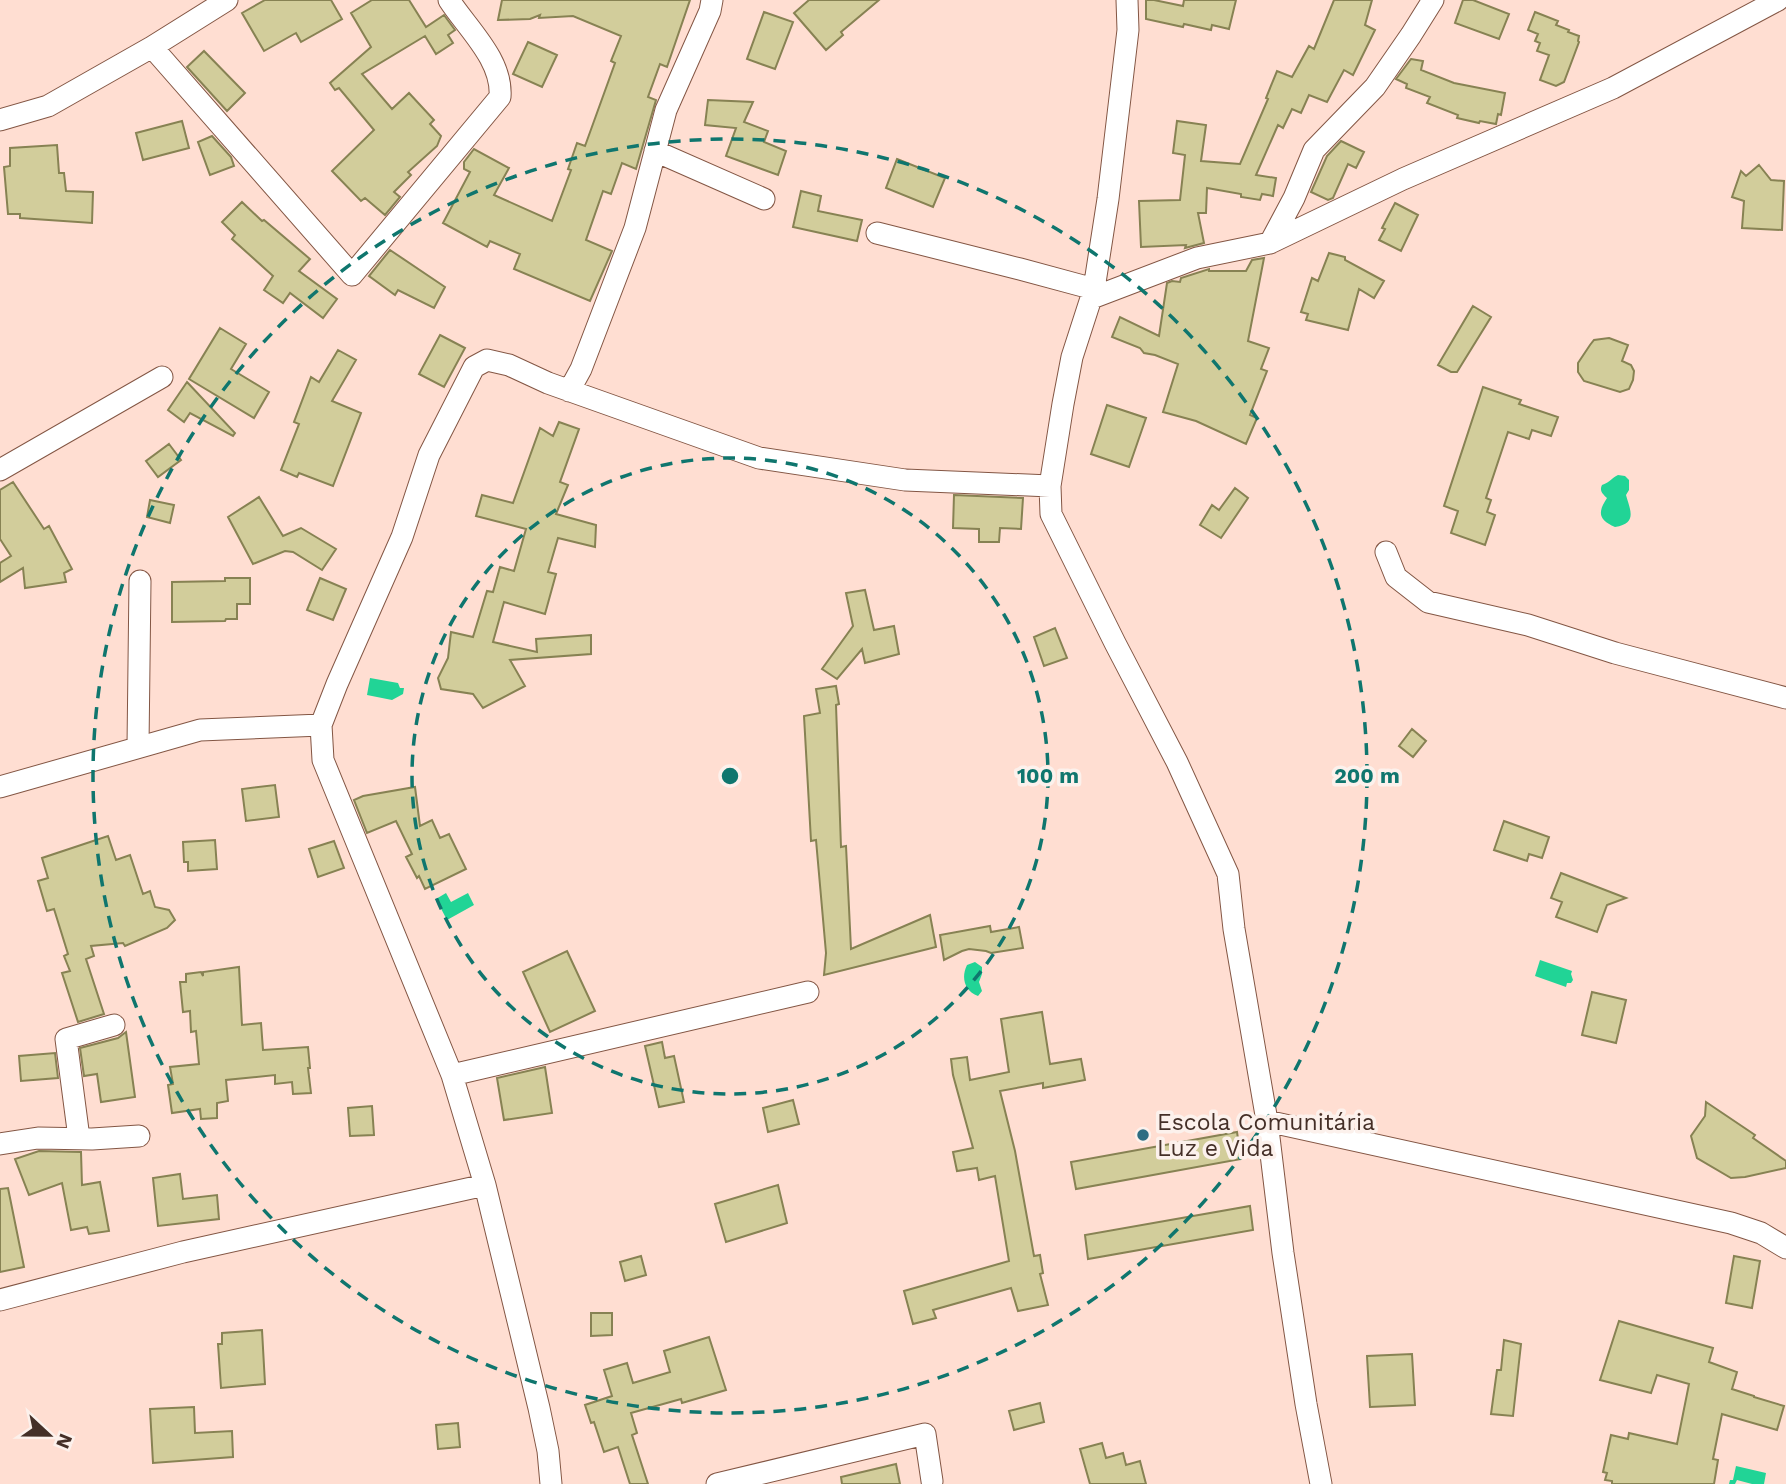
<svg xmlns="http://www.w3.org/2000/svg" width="1786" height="1484" viewBox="0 0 1786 1484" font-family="'Work Sans',sans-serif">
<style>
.water{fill:#21d496}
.building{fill:#d2cd9b;stroke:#878253;stroke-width:2}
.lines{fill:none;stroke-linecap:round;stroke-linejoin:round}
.minor-casing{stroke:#835644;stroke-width:23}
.minor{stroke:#fff;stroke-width:21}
.ring{fill:none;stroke:#0f766e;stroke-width:3.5;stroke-dasharray:12 9}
.poi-dot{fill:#2d6d82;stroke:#fcf1ec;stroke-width:2.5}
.labels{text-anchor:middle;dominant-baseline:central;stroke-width:7;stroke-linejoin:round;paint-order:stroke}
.poi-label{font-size:23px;fill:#442f27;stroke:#fcf1ec;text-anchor:start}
.centre{fill:#0f766e;stroke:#fcf1ec;stroke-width:3.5}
.ring-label{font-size:21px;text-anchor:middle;font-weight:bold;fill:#0f766e;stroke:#fcf1ec;stroke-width:7;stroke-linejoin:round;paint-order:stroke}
</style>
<rect width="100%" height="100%" fill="#ffded2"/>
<!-- water -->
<path class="water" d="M1618 475 1625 476 1629 480V490L1626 495C1630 510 1638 523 1615 527 1599 520 1597 513 1607 498 1603 494 1599 491 1602 485 1611 482 1611 478 1618 475Z
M370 678 398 683 400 688H404L403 694 392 700 367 695Z
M446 893 451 902 468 893 474 905 447 920 436 899Z
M1540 960 1572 971 1571 974 1573 980 1571 983H1567L1566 987 1535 976Z
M975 962 982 967V974L979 982 982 991 978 996C964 991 961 977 967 965Z
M1736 1466 1766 1473 1764 1484H1752L1737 1480 1735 1484H1729L1730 1480H1733Z"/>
<!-- building -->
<path class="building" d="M265 0H331L342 19 301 42 296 33 264 51 242 13Z
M372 0H409L426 27 444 15 455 30 448 35 453 43 436 54 425 36 362 74 392 109 409 93 434 120 430 124 441 136 437 146 408 172 411 175 394 192 400 197 385 215 365 198 361 201 332 171 374 130 339 88 335 90 330 83 371 47 351 13Z
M502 0H690L667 67 660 64 648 97 656 100 636 169 622 163 611 194 603 191 586 240 612 251 590 301 514 269 520 254 490 241 487 247 443 223 470 172 464 169V162L474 149 509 168 494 195 552 221 571 170 568 169 577 143 585 146 615 63 611 61 621 36 573 16 539 18 540 15 530 19 498 20Z
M809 0H879L841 32 843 35 826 50 794 13Z
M1146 0H1154L1183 6 1184 0H1236L1229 29 1212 25 1211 30 1184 24 1183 27 1146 19Z
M1334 0H1372L1365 25 1375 30 1353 75 1344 70 1327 102 1309 95 1301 113 1292 109 1283 128 1278 125 1256 175 1276 178 1273 196 1262 194 1260 200 1241 197V194L1207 188 1206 213H1198L1204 243 1185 248 1186 245 1141 247 1139 201 1180 200 1185 155 1173 153 1177 121 1206 125 1201 161 1240 164 1268 99 1266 98 1277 71 1292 77 1309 46 1314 49Z
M1463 0H1473L1509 14 1499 39 1455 23Z
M764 12 793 22 775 69 747 59Z
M1535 12 1558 21 1556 25 1569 30 1568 32 1579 36 1578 41 1579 42 1564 82 1556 86 1540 80 1549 55 1537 51 1540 43 1535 41 1538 34 1528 30Z
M528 42 557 55 542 87 513 74Z
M204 51 245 93 227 111 187 67Z
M1411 59 1423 61 1421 70 1454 83 1505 93 1501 115 1498 114 1496 124 1480 121 1479 123 1457 118 1458 115 1427 103 1430 97 1406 88 1407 84 1396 79Z
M708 100 753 102 744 122 768 131 764 142 786 151 778 175 726 156 736 128 705 125Z
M182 121 189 148 143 160 136 133Z
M212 136 231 157 234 166 210 175 198 142Z
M1341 141 1364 152 1356 168 1348 164 1333 198 1328 200 1311 192 1327 156Z
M57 145 59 173H64L66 191 93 192 92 223 20 218V214H8L4 167 10 166V148Z
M897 159 945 178 933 207 886 188Z
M1759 165 1771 180 1784 181 1782 230 1742 228 1744 201 1732 197 1741 171 1746 176Z
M801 191 821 196 818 211 862 220 857 241 793 227Z
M242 202 262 221 264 220 310 259 299 271 337 299 323 318 290 293 283 303 264 290 273 276 232 239 235 235 222 222Z
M1395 203 1418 215 1401 251 1379 240 1385 229 1382 228Z
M390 250 445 287 434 308 398 290 395 295 369 276Z
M1329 253 1345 257V260L1384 281 1374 298 1359 289 1348 330 1306 320 1308 314 1301 312 1312 278 1318 281Z
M1264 258 1248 341 1269 348 1261 369 1267 371 1250 415 1257 418 1246 444 1196 421 1163 412 1178 364 1155 355 1144 353 1140 348 1112 337 1120 317 1159 336 1167 283 1172 281 1180 282 1181 278 1209 269V271H1246L1252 260Z
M1473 306 1491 317 1457 372H1451L1438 365Z
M220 328 246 344 231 369 269 392 254 418 189 379Z
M440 335 465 348 444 387 419 374Z
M1609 338 1628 345 1622 361 1631 365 1634 371 1633 380 1629 389 1620 392 1584 381 1578 372V363L1590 345 1594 340Z
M338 350 356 360 332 401 361 413 333 486 299 473 297 477 281 470 299 424 294 422 311 377 319 382Z
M187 382 235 433 233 436 190 413 184 422 168 410Z
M1483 387 1521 400 1519 404 1558 417 1551 436 1532 430 1529 439 1508 432 1486 498 1491 500 1487 512 1495 515 1485 545 1451 533 1458 511 1444 506Z
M1107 405 1146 418 1129 467 1091 454Z
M559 422 579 429 560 482 568 485 556 514 596 525 595 547 558 538 548 572 556 574 545 614 504 602 493 642 537 652 536 639 591 635V654L510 660 525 686 483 708 473 694 441 689 438 678 448 658 451 632 473 637 487 591 493 592 500 567 514 571 526 529 476 516 482 495 513 503 540 428 553 436Z
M169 444 181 460 158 477 146 461Z
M13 482 44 529 49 526 72 569 64 573 66 582 25 588 23 568 0 582V563L11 556 0 539V490Z
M1235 488 1248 498 1221 538 1200 525 1212 505 1219 510Z
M954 495 1023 498 1021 529 1000 528 999 542H979V529L953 528Z
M259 497 283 536 301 528 336 549 322 570 293 552 285 551 253 564 228 517Z
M150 500 174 505 170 523 147 517Z
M225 578H250V604H237V619H226L225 621 172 622V582L225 581Z
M320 578 346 589 333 620 307 610Z
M865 590 874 630 894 626 899 654 865 663 862 649 837 679 822 669 853 626 846 593Z
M1055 628 1067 658 1044 666 1034 637Z
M836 686 839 704 836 705 841 847 846 846 851 949 930 915 936 947 824 975 826 953 816 840 811 841 804 716 820 713 816 689Z
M1412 729 1426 741 1413 757 1399 746Z
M275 785 279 817 246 821 242 789Z
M415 787 420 826 432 820 440 838 449 834 466 869 425 889 419 876 417 878 406 857 412 854 396 821 367 833 354 800 363 796Z
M1504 821 1549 837 1542 858 1529 854 1527 861 1494 850Z
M108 836 116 860 130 855 143 894 150 891 155 907 169 910 175 920 167 928 125 946 123 943 91 946 94 956 86 959 104 1014 78 1022 62 973 70 971 64 956 68 954 54 909 47 911 38 881 48 878 42 858Z
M215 840 217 869 188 871V862H184L183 842Z
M334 841 344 868 318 877 309 849Z
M1561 873 1626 898 1607 905 1597 932 1556 917 1562 902 1551 898Z
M990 926 991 932 1019 927 1023 948 991 953 986 951 969 949 962 951 944 960 940 935Z
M567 951 595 1011 550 1032 523 972Z
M239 967 242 1025 261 1023 263 1050 308 1047 310 1068H308L311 1093 293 1094 292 1082 275 1084V1075L226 1080 228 1101 217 1103V1118L201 1119 200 1109 172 1113 168 1085 173 1084 170 1067 199 1064 196 1031 191 1032 190 1011 183 1012 180 982H186V974L201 972 203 976V972Z
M1592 992 1626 1000 1616 1043 1582 1035Z
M1042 1012 1050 1064 1081 1059 1085 1080 1043 1088V1083L1000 1091 1015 1151 1034 1256 1040 1255 1043 1273 1040 1274 1048 1305 1018 1311 1011 1288 933 1310 936 1318 913 1324 904 1291 1009 1261 995 1176 979 1180 977 1168 957 1171 953 1152 973 1148 953 1075 951 1059 967 1057 970 1080 1009 1072 1001 1019Z
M126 1032 135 1097 101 1102 97 1074 84 1076 80 1048 118 1038Z
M662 1042 665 1058 674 1056 684 1102 659 1107 645 1046Z
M55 1053 58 1078 21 1081 19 1056Z
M545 1067 552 1113 504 1120 497 1078Z
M793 1100 799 1124 768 1132 763 1108Z
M1706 1102 1755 1135 1753 1138 1786 1161V1168L1745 1177 1731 1178 1697 1158 1691 1136 1705 1116Z
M372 1106 374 1135 350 1136 348 1108Z
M1237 1132 1241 1159 1076 1189 1071 1162Z
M39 1151 81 1152 82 1185 100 1182 109 1231 89 1234 87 1227 71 1230 62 1183 29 1195 15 1159Z
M180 1174 183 1199 217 1195 219 1219 158 1226 153 1178Z
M778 1185 787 1223 726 1242 715 1204Z
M8 1188 24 1267 0 1272V1189Z
M1250 1206 1253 1230 1088 1259 1085 1235Z
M641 1256 646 1275 625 1281 620 1262Z
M1734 1256 1760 1261 1752 1308 1726 1303Z
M591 1313H612V1335L591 1336Z
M1619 1321 1713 1348 1709 1362 1737 1372 1732 1389 1754 1396V1397L1784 1406 1777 1430 1722 1414 1713 1459 1718 1460 1714 1484H1612V1481L1605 1480 1607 1473 1603 1472 1611 1435 1628 1439 1629 1433 1677 1444 1689 1384 1657 1375 1651 1393 1600 1380Z
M262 1330 265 1384 221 1388 218 1344H222V1333Z
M709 1337 726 1390 682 1403 681 1399 631 1413 637 1433 632 1435 648 1484H630L618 1447 604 1452 594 1422 591 1423 585 1405 612 1396 604 1370 627 1363 633 1383 670 1372 664 1351Z
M1504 1340 1521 1344 1513 1416 1491 1414 1497 1370H1501Z
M1412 1354 1415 1405 1370 1407 1367 1356Z
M1040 1403 1044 1422 1014 1430 1009 1411Z
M194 1407 195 1433 232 1431 233 1457 153 1463 150 1409Z
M458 1423 460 1447 438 1449 436 1425Z
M1102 1443 1106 1458 1123 1453 1126 1465 1140 1461 1146 1484H1090L1080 1449Z
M896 1464 900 1484H842L841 1477Z"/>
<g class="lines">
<!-- minor casing -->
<g class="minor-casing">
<path id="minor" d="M1127 0 1128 30 1108 199 1094 289 1072 357 1063 404 1050 486 1051 514 1115 643 1177 762 1228 874 1234 929 1267 1121 1283 1253 1306 1404 1321 1484
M152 47 352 275 500 97C503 60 467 28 449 0
M0 120 48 106 152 47 227 0
M655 151 764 199
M877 233 1020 269 1094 289
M1270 243 1294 198 1314 150 1375 87 1411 35 1433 0
M1092 298 1197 258 1270 243 1403 179 1613 88 1778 0
M569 391 581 369 635 228 666 110 710 11 712 0
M0 470 162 377
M1386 552 1396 577 1428 602 1528 625 1615 653 1786 698
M138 746 140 581
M0 787 200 730 321 725
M452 1075 808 992
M1267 1121 1731 1223 1761 1233 1786 1248
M79 1138 66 1039 114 1025
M0 1144 38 1138 92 1139 139 1136
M0 1300 183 1252 485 1185
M551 1484 548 1451 539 1408 485 1185 452 1075 323 760 321 725 337 684 402 537 429 455 474 367 487 360 509 365 548 383 759 458 905 480 1050 486
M717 1484 925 1434 932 1481"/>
</g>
<!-- minor -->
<use href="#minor" class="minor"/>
</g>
<!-- distance rings -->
<g class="ring">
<circle cx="730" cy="776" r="318"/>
<circle cx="730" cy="776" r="637"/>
</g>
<!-- markers -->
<circle class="poi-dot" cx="1143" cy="1135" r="7"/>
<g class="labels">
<!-- poi labels -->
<g class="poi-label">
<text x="1157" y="1122">Escola Comunitária<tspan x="1157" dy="26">Luz e Vida</tspan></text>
</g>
</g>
<circle cx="730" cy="776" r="10" class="centre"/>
<g class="ring-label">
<text x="1048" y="783">100 m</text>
<text x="1367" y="783">200 m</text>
</g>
<!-- north arrow -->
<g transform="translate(49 1435) rotate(112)" stroke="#fcf1ec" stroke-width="5" paint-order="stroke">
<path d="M0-5L12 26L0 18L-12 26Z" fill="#442f27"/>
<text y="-10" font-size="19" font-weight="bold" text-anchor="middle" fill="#442f27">N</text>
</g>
</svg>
